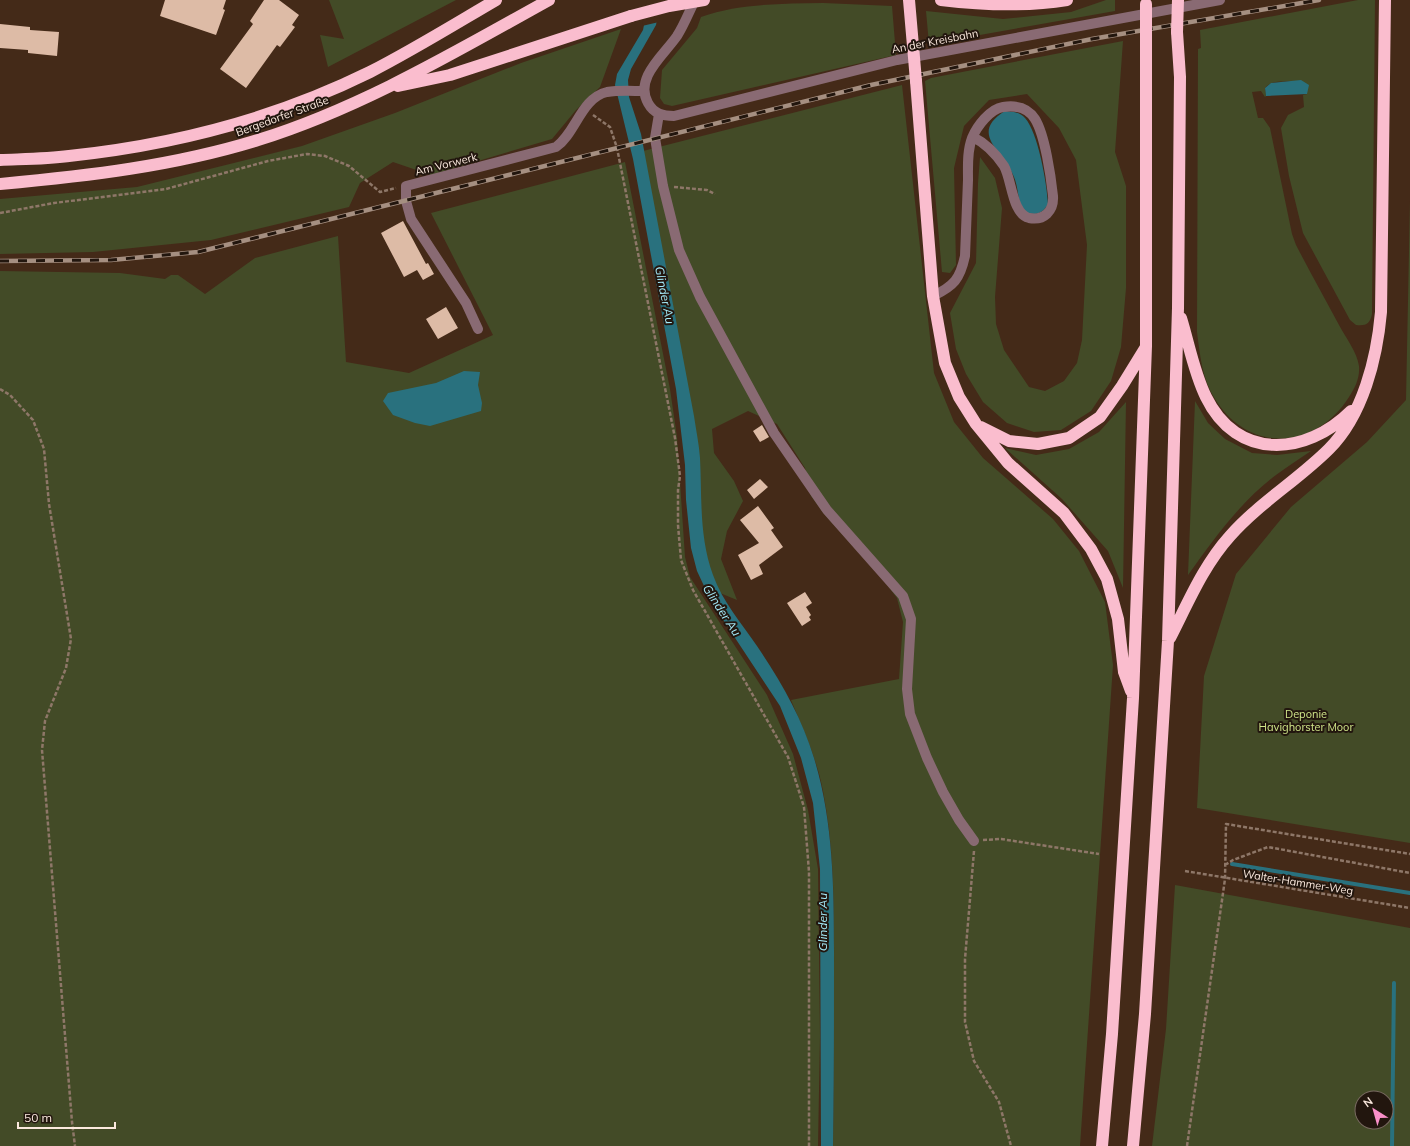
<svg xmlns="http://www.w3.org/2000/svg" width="1410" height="1146" viewBox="0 0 1410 1146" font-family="Mulish,sans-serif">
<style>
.green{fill:#434b27;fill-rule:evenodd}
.water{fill:#29717e}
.pier{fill:#442a18}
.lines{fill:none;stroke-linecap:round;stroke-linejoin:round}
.stream{stroke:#29717e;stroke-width:4}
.building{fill:#ddbba6}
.path{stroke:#8e7768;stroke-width:2.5;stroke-dasharray:4 2;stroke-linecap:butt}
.minor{stroke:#896a73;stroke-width:10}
.highway{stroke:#fabdce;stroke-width:12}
.rail-casing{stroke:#a58f81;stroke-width:4.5}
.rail{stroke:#22160e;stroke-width:3;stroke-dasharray:9;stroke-linecap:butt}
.highway-bridge{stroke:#fabdce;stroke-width:12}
.labels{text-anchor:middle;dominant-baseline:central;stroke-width:4;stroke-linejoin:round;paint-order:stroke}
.street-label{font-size:11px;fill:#fbe9de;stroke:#22160e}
.park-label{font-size:11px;fill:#d1e78a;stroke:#22160e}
.water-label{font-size:12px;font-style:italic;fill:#a5ebfa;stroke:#22160e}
</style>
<rect width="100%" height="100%" fill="#442a18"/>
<!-- green -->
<path class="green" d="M329 0H456L328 67 320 35 344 39Z
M1106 0H1115V11L929 44 926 11 1003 19 1071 12Z
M1358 0H1375L1372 314C1370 324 1366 326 1356 325L1350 320 1303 233 1289 176 1281 128 1288 115 1304 107 1303 95 1307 94 1291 81C1282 82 1271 80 1265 88L1266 96 1265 97 1261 91 1252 92 1258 118H1263L1270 128 1292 234 1296 245C1310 272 1325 299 1339 325 1346 338 1357 352 1359 366 1360 378 1355 388 1349 397 1315 451 1248 453 1215 399 1202 379 1200 355 1197 332L1198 49 1201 48 1200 30Z
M823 3 892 6 896 55 672 106 664 104 660 98 662 70 697 28 701 17C740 3 781 4 823 3Z
M621 29 600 87 576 110 552 139 431 175 393 162 360 183 349 207 211 240 93 252 0 254V199L137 187 302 146 395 113 521 63Z
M1123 41 1115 152 1126 186V288L1121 347 1111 381 1091 411 1061 430 1034 432 1007 423 983 402 966 374 956 349 950 313 976 263 978 183 980 157 995 178 1002 208 995 297 996 324 1004 350 1029 387 1045 391 1064 381 1077 363 1082 340 1087 245 1076 160 1059 128 1027 94 989 100 964 126 954 168 956 265 950 273 942 272 925 81 931 78Z
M902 85 934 373 954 422 983 458 1053 519 1079 551 1105 602 1113 665 1080 1146H833C834 1089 834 1033 834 976 834 914 835 852 823 791 817 759 803 729 791 700L899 679 903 622 897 598 884 581 824 514 811 496 805 468 777 424 748 411 712 429 714 453 734 481 743 501 727 531 721 559 737 600 720 593 703 562 698 477 643 151Z
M625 162 670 389 677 437 685 557 690 577 767 695 793 754 808 810 818 869 820 1036 818 1146H0V271L120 273 165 279 171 275H178L205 294 255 258 338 236 346 362 409 373 493 335 431 213Z
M1410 201V843L1197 808 1204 676 1236 574 1291 507 1367 442 1406 400Z
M1195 401 1208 423 1225 439 1252 453 1277 455 1311 451C1299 459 1287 467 1276 475 1240 502 1214 539 1188 575Z
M1126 402 1123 588 1108 551 1062 499 1005 448 1036 455 1069 449 1099 432Z
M1175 885 1410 928V1146H1152L1166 1029ZM1362 1098H1386V1122H1362Z"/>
<!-- water -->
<path class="water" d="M649 0H661L656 25 631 69 628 80 629 97 641 134 694 416C696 430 699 444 700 458 702 498 699 537 713 575 722 601 742 624 757 646 781 681 802 718 814 758 835 826 834 900 834 970 834 1029 834 1087 833 1146H821L820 869 813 803 801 758 780 706 712 603 697 571 691 548 686 500 685 465 676 389 633 159 615 85 617 74 643 30Z
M1301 80 1309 85 1307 94 1266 96 1265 88 1271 83Z
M1005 111C1013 112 1020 112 1025 118 1038 132 1047 184 1048 204 1042 214 1036 216 1025 212 1017 202 1019 189 1014 177 1004 151 968 134 1005 111Z
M464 371 480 372 478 385 482 403 481 411 430 426 415 423 393 415 383 401 388 393 436 383Z"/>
<!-- pier -->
<path class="pier" d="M647 0H663L659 22 642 26Z"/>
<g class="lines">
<!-- stream -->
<path class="stream" d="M1232 864 1410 893
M1392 1146 1394 983"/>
</g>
<!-- building -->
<path class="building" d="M165 0H226L223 9 225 10 216 35 160 16Z
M264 0H279L299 15 292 25 295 27 280 47 277 45 246 88 220 69 253 24 250 21Z
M0 24 30 27V30L59 32 57 56 28 53V50L0 48Z
M403 221 426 264 428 263 434 274 423 280 417 270 404 277 381 233Z
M446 307 458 328 438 339 426 319Z
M762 425 769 437 760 442 753 431Z
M760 479 768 487 754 499 747 490Z
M758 506 774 528 771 530 783 547 759 565 763 574 751 580 738 555 759 543 740 520Z
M805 592 812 603 806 607 811 615 809 617 811 620 802 626 787 603Z"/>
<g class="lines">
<!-- path -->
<path class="path" d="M593 115 610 127 617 148 675 438 680 476 678 490V525L681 560 693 590 788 757 804 807 809 872V1146
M674 187 707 190 715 194
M0 213 54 203 166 189 268 161 307 154 325 156 349 166 380 192 396 188
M0 389 10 395 33 420 44 449 49 504 71 639 66 668 45 721 42 750 72 1122 75 1146
M983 840 1001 839 1099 854
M974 851 965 959V1022L974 1061 999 1102 1011 1146
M1225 865 1233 860 1268 847 1410 873
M1185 871 1410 908
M1187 1146 1225 879 1226 824 1410 854"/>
<!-- minor -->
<path class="minor" d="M695 0C689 12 684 25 677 36 664 55 634 78 648 103 654 114 663 116 674 116L897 60 1220 0
M659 114 655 138 663 186 679 250 700 297 774 433 827 510 903 596 911 619 907 689 910 714 927 758 943 792 959 820 974 841
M933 296C954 286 960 279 965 256 966 231 967 206 968 180 968 167 967 151 972 138 977 126 990 109 1003 107 1016 105 1028 108 1035 119 1045 135 1051 177 1053 196 1054 211 1044 221 1029 218 1012 214 1012 180 1004 166 996 154 985 143 973 137
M478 329 466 303 411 219 406 201V186L556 147C576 133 581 98 607 92 619 90 632 91 644 91"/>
<!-- highway -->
<path class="highway" d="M909 0 913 46
M941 0C983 5 1025 7 1067 0
M916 81 933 296 945 363 959 397 976 424 1008 463 1064 513 1091 549 1107 579 1118 619 1124 672 1131 691
M398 86 450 75 631 16
M0 160C23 159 46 159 69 156 173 145 277 118 370 72 413 50 455 24 496 0
M0 184C87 176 174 166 258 140 361 108 455 52 549 0
M1181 318C1189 344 1194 373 1206 397 1237 461 1306 456 1351 411
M981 427 1009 441 1038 444 1069 438 1100 417 1122 386 1146 347
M1170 638C1188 603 1203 566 1230 536 1259 503 1298 480 1329 449 1363 415 1377 358 1381 312L1385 0
M1102 1146 1112 1034 1133 698 1146 346V38
M1133 1146 1145 1014 1168 641 1178 308 1180 77 1177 32"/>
<!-- rail casing -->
<g class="rail-casing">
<path id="rail" d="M0 261 111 260 198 252 871 85 1092 39 1319 0"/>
</g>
<!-- rail -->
<use href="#rail" class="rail"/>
<!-- highway-bridge -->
<path class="highway-bridge" d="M1146 4V38
M631 16 669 6 704 0
M1177 32 1178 0
M913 46 916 81"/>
</g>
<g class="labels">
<!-- street labels -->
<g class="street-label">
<text transform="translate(935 41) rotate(-11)">An der Kreisbahn</text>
<text transform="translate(282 116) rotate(-20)">Bergedorfer Straße</text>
<text transform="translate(446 164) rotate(-14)">Am Vorwerk</text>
<text transform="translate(1298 882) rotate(9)">Walter-Hammer-Weg</text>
</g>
<!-- park labels -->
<g class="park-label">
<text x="1306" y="714">Deponie<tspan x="1306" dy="13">Havighorster Moor</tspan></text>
</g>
<!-- water labels -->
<g class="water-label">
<text transform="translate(665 295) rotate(79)">Glinder Au</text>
<text transform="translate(722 610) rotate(57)">Glinder Au</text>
<text transform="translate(822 922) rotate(-90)">Glinder Au</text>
</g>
</g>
<!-- north arrow -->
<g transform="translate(1374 1110) rotate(323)"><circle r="19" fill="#22160e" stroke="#796a61"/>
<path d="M0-3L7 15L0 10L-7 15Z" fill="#f98fc9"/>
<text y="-6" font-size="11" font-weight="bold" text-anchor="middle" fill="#fbe9de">N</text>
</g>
<!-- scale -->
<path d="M18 1122v6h97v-6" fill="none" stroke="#fbe9de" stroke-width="2"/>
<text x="24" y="1122" font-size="12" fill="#fbe9de" stroke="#22160e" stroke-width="3" paint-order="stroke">50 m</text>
</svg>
